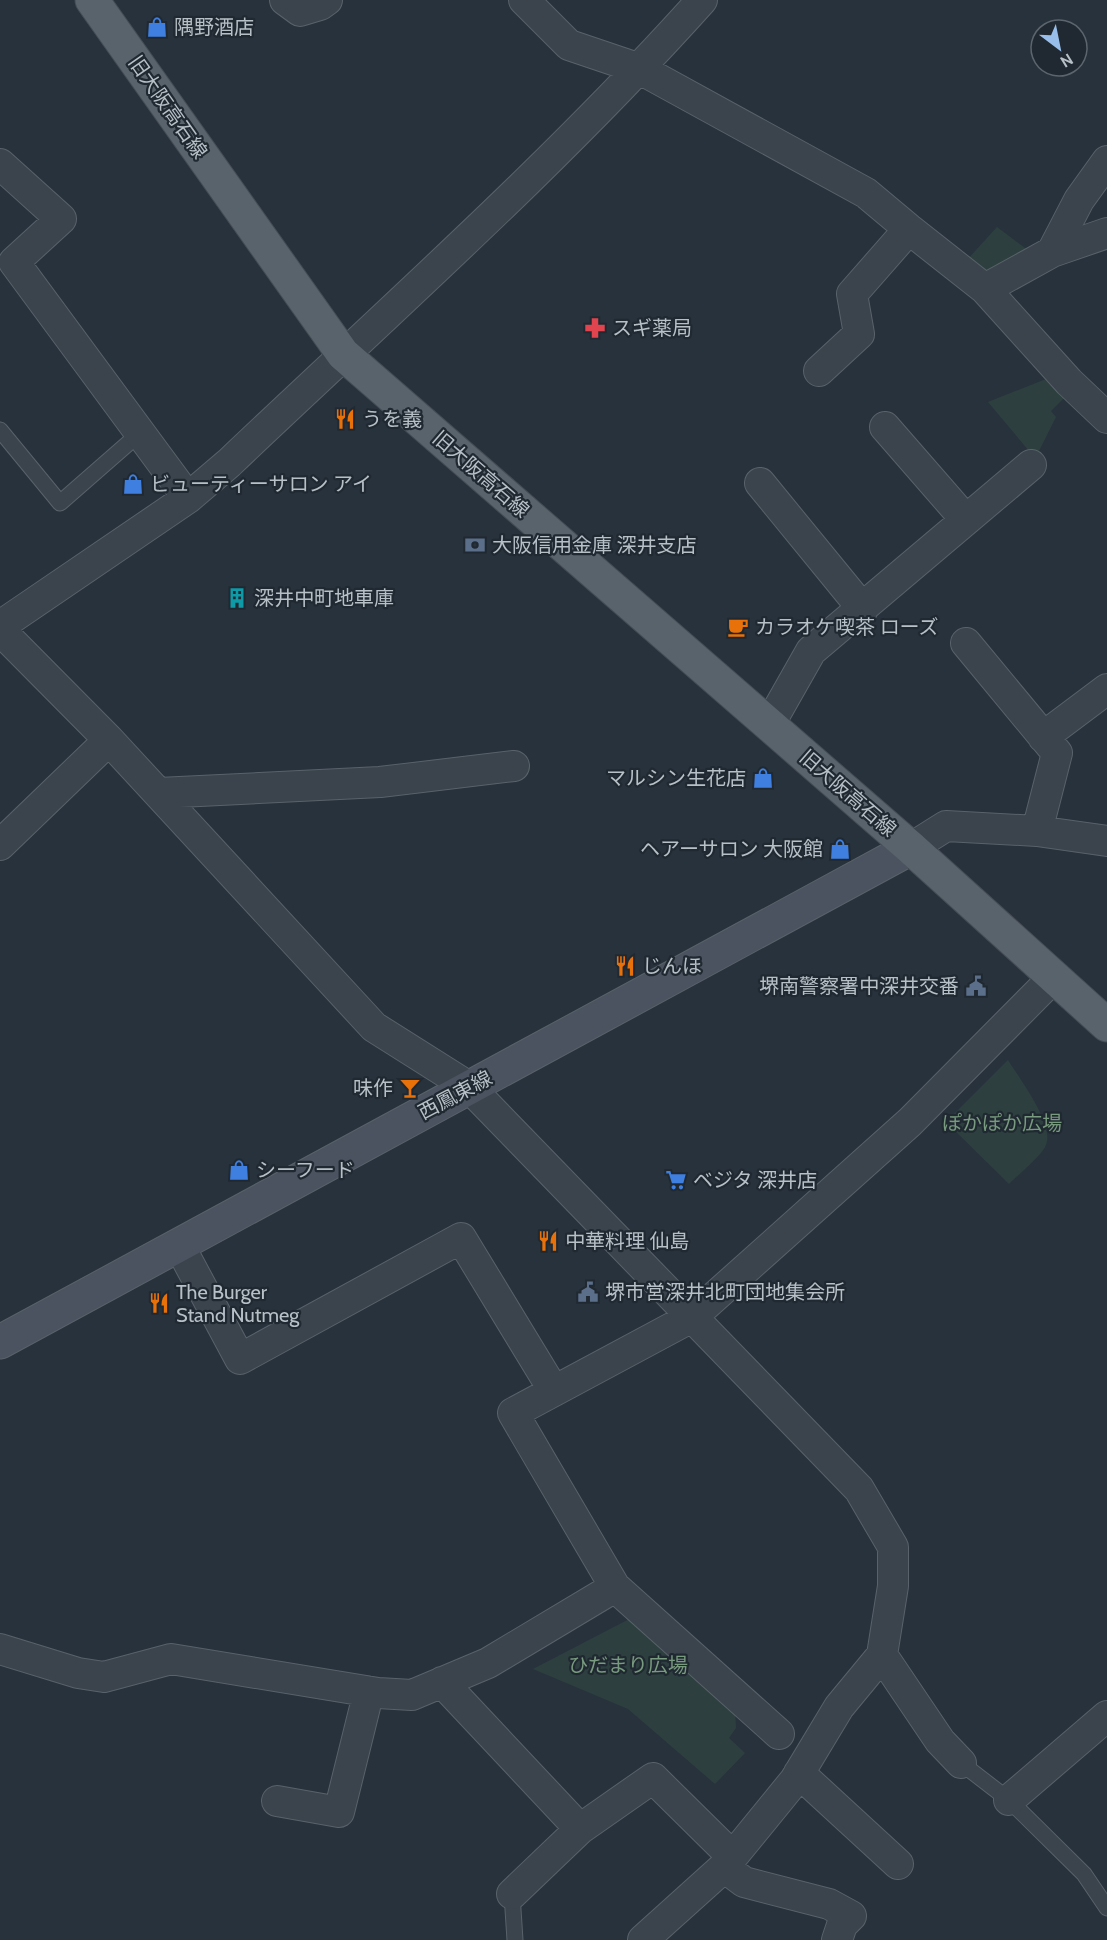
<svg xmlns="http://www.w3.org/2000/svg" width="1107" height="1940" viewBox="0 0 1107 1940" font-family="Cabin,'Noto Sans JP',sans-serif">
<style>
.green{fill:#2d403f}
.lines{fill:none;stroke-linecap:round;stroke-linejoin:round}
.lane-casing{stroke:#59626a;stroke-width:17}
.street-casing{stroke:#59626a;stroke-width:32}
.secondary-casing{stroke:#59626a;stroke-width:35}
.primary-casing{stroke:#444d55;stroke-width:35}
.lane{stroke:#3b444c;stroke-width:15}
.street{stroke:#3b444c;stroke-width:30}
.secondary{stroke:#4a535f;stroke-width:33}
.primary{stroke:#59636c;stroke-width:33}
.labels{text-anchor:middle;dominant-baseline:central;stroke-width:4.5;stroke-linejoin:round;paint-order:stroke}
.poi-label{font-size:20px;fill:#b7bfc7;stroke:#202931;text-anchor:start}
.street-label{font-size:20px;fill:#b7bfc7;stroke:#202931}
.park-label{font-size:20px;fill:#789a7e;stroke:#202931}
</style>
<rect width="100%" height="100%" fill="#28323c"/>
<!-- green -->
<path class="green" d="M997 227 1029 251 993 273H978L966 261Z
M1046 379 1064 398 1051 411 1056 417 1039 451 1034 457 988 402Z
M1008 1060C1019 1078 1057 1127 1045 1147 1040 1157 1018 1175 1009 1184L946 1122Z
M635 1616 735 1711 736 1728 729 1738 745 1753 715 1784 628 1709 533 1669Z"/>
<g class="lines">
<!-- lane casing -->
<g class="lane-casing">
<path id="lane" d="M0 430 60 503 140 433
M961 1763 1009 1800 1084 1874 1107 1908
M512 1894 515 1940"/>
</g>
<!-- street casing -->
<g class="street-casing">
<path id="street" d="M285 0 300 11 320 5 327 0
M524 0 569 45 640 69 866 193 909 229 985 289 1069 382 1107 418
M0 164 61 219 14 262 188 498
M1052 252 1079 200 1107 161
M985 289 1052 252 1107 233
M819 371 859 334 852 294 909 229
M885 427 966 520
M760 483 863 609
M0 626 188 498 229 463C389 311 555 164 702 0
M0 630 109 740 374 1027 469 1087 859 1489 893 1547V1586L882 1655 940 1741 961 1763
M966 643 1057 753 1037 831
M769 725 811 651 1031 465
M1043 737 1107 689
M159 793 380 782 514 766
M0 845 109 740
M911 848 946 826 1037 831 1107 841
M179 1245 240 1359 461 1238 554 1391
M0 1649 78 1673 104 1677 171 1659 378 1693 412 1695 488 1663 615 1587
M442 1682 580 1829
M779 1734 615 1587 513 1413 692 1317 910 1122 1054 977
M799 1773 898 1864
M1009 1800 1107 1716
M277 1801 339 1812 365 1707 366 1691
M724 1867 744 1882 829 1904 851 1916 842 1925 837 1940
M512 1894 580 1829 653 1778 732 1856
M643 1940 724 1867 795 1780 839 1707 882 1655"/>
</g>
<!-- secondary casing -->
<g class="secondary-casing">
<path id="secondary" d="M0 1342 911 848"/>
</g>
<!-- primary casing -->
<g class="primary-casing">
<path id="primary" d="M92 0 343 354 911 848 1107 1025"/>
</g>
<!-- lane -->
<use href="#lane" class="lane"/>
<!-- street -->
<use href="#street" class="street"/>
<!-- secondary -->
<use href="#secondary" class="secondary"/>
<!-- primary -->
<use href="#primary" class="primary"/>
</g>
<!-- icons -->
<defs>
<g id="shop-bare" transform="scale(1.62)"><path d="M-5-2.5h2.3a2.7 3.5 0 0 1 5.4 0H5L5.5 6h-11ZM-1.5-2.5h3a1.5 2.3 0 0 0-3 0Z" fill="#3f7fe0" stroke="#202931" stroke-width="2.5" paint-order="stroke"/></g>
<g id="pharmacy-bare" transform="scale(1.62)"><path d="M-2-6h4v4h4v4h-4v4h-4v-4h-4v-4h4Z" fill="#e0444e" stroke="#202931" stroke-width="2.5" paint-order="stroke"/></g>
<g id="restaurant-bare" transform="scale(1.62)"><path d="M-5-6h1v4h1v-4h1v4h1v-4h1v5L-1.5 .5V6h-2V.5L-5-1ZM5-6V6H3V1.5H1.5Q1.5-4 5-6Z" fill="#e8710a" stroke="#202931" stroke-width="2.5" paint-order="stroke"/></g>
<g id="bank-bare" transform="scale(1.62)"><path d="M-6-4H6V4H-6ZM0-2.3a2.3 2.3 0 1 0 0 4.6a2.3 2.3 0 1 0 0-4.6Z" fill="#5c6f8a" stroke="#202931" stroke-width="2.5" paint-order="stroke"/></g>
<g id="building-bare" transform="scale(1.62)"><path d="M-4-6H4V6H1V3H-1V6H-4ZM-2.5-4.3h1.7v1.8h-1.7ZM.8-4.3h1.7v1.8H.8ZM-2.5-1h1.7V.8h-1.7ZM.8-1h1.7V.8H.8Z" fill="#0f9aa8" stroke="#202931" stroke-width="2.5" paint-order="stroke"/></g>
<g id="cafe-bare" transform="scale(1.62)"><path d="M-5.5-4.5H6V0H3Q3 3.5 0 3.5H-2.5Q-5.5 3.5-5.5 0ZM3-3.2v2h1.7v-2ZM-6 4.5H4V6H-6Z" fill="#e8710a" stroke="#202931" stroke-width="2.5" paint-order="stroke"/></g>
<g id="civic-bare" transform="scale(1.62)"><path d="M-.6-6.5H3V-4.5H.6V-3L4-1V1h2V6H-6V1h2V-1L-.6-3ZM-1.2 2.5V6h2.4V2.5Z" fill="#5c6f8a" stroke="#202931" stroke-width="2.5" paint-order="stroke"/></g>
<g id="bar-bare" transform="scale(1.62)"><path d="M-6-5H6L.8 .8V4.5H3.5V6h-7V4.5H-.8V.8Z" fill="#e8710a" stroke="#202931" stroke-width="2.5" paint-order="stroke"/></g>
<g id="supermarket-bare" transform="scale(1.62)"><path d="M-6-5.5h2.5l.6 2H6L4.5 2H-2.5L-4.4-4H-6ZM-1.5 3.2a1.3 1.3 0 1 0 .1 0ZM3 3.2a1.3 1.3 0 1 0 .1 0Z" fill="#3f7fe0" stroke="#202931" stroke-width="2.5" paint-order="stroke"/></g>
</defs>
<g fill-rule="evenodd">
<use href="#shop-bare" x="157" y="27"/>
<use href="#pharmacy-bare" x="595" y="328"/>
<use href="#restaurant-bare" x="345" y="419"/>
<use href="#shop-bare" x="133" y="484"/>
<use href="#bank-bare" x="475" y="545"/>
<use href="#building-bare" x="237" y="598"/>
<use href="#cafe-bare" x="738" y="627"/>
<use href="#shop-bare" x="763" y="778"/>
<use href="#shop-bare" x="840" y="849"/>
<use href="#restaurant-bare" x="625" y="966"/>
<use href="#civic-bare" x="976" y="986"/>
<use href="#bar-bare" x="410" y="1088"/>
<use href="#shop-bare" x="239" y="1170"/>
<use href="#supermarket-bare" x="676" y="1180"/>
<use href="#restaurant-bare" x="548" y="1241"/>
<use href="#civic-bare" x="588" y="1292"/>
<use href="#restaurant-bare" x="159" y="1303"/>
</g>
<g class="labels">
<!-- poi labels -->
<g class="poi-label">
<text x="174" y="27">隅野酒店</text>
<text x="612" y="328">スギ薬局</text>
<text x="362" y="419">うを義</text>
<text x="150" y="484">ビューティーサロン アイ</text>
<text x="492" y="545">大阪信用金庫 深井支店</text>
<text x="254" y="598">深井中町地車庫</text>
<text x="755" y="627">カラオケ喫茶 ローズ</text>
<text x="746" y="778" text-anchor="end">マルシン生花店</text>
<text x="823" y="849" text-anchor="end">ヘアーサロン 大阪館</text>
<text x="642" y="966">じんほ</text>
<text x="959" y="986" text-anchor="end">堺南警察署中深井交番</text>
<text x="393" y="1088" text-anchor="end">味作</text>
<text x="256" y="1170">シーフード</text>
<text x="693" y="1180">ベジタ 深井店</text>
<text x="565" y="1241">中華料理 仙島</text>
<text x="176" y="1292">The Burger<tspan x="176" dy="23">Stand Nutmeg</tspan></text>
<text x="605" y="1292">堺市営深井北町団地集会所</text>
</g>
<!-- street labels -->
<g class="street-label">
<text transform="translate(168 107) rotate(55)">旧大阪高石線</text>
<text transform="translate(481 474) rotate(41)">旧大阪高石線</text>
<text transform="translate(848 793) rotate(41)">旧大阪高石線</text>
<text transform="translate(455 1095) rotate(-28)">西鳳東線</text>
</g>
<!-- park labels -->
<g class="park-label">
<text x="1002" y="1123">ぽかぽか広場</text>
<text x="628" y="1665">ひだまり広場</text>
</g>
</g>
<!-- north arrow -->
<g transform="translate(1059 48) rotate(148)"><circle r="28" fill="#202931" stroke="#5c656d" stroke-width="1.5"/>
<path d="M0-4.5L10 22L0 15L-10 22Z" fill="#98bfeb"/>
<text y="-9" font-size="16" font-weight="bold" text-anchor="middle" fill="#b7bfc7">N</text>
</g>
</svg>
